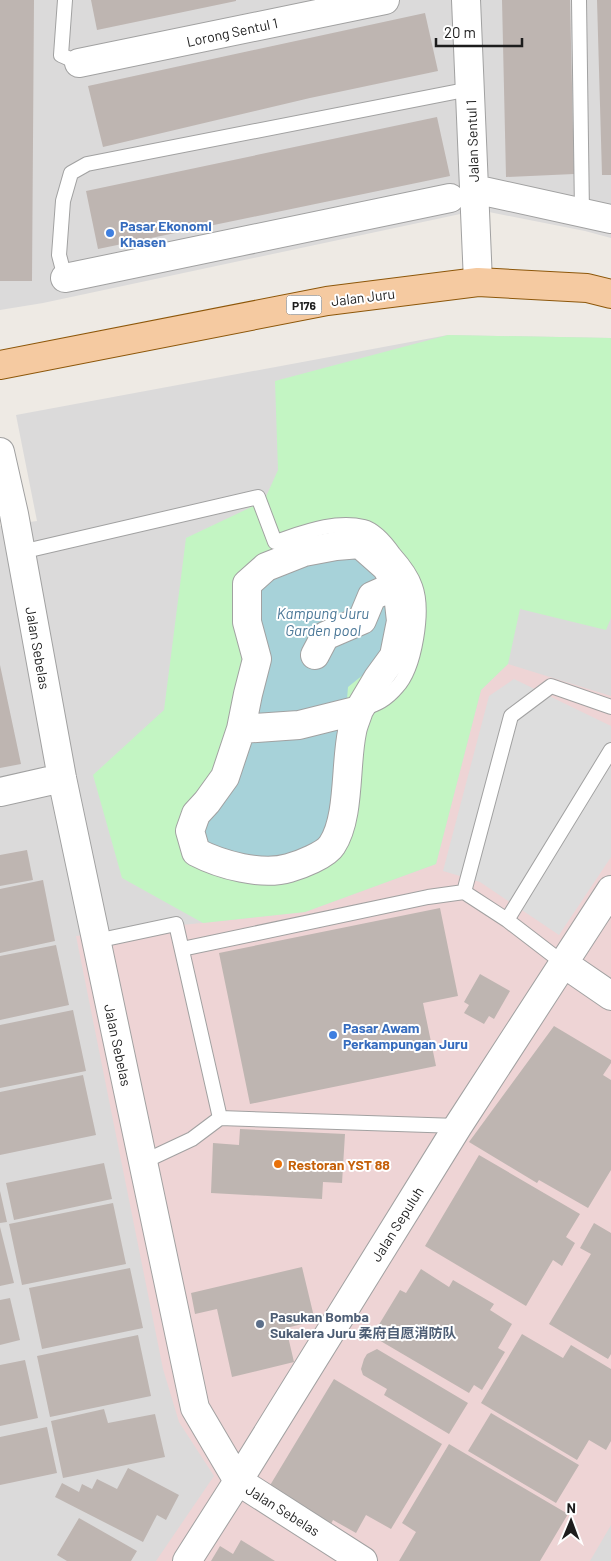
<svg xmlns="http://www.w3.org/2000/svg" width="611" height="1561" viewBox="0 0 611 1561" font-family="Barlow,'Noto Sans SC',sans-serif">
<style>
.residential{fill:#dbdada}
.commercial{fill:#eed4d5}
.park{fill:#c3f5c3}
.parking{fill:#ddd}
.water{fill:#a7d2d9}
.building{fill:#beb5b1}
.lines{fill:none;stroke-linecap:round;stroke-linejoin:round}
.lane-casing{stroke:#a1a1a1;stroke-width:16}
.street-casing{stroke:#a1a1a1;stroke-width:30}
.primary-casing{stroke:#8d570a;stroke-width:30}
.lane{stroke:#fff;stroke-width:14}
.street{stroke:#fff;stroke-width:28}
.primary{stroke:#f5caa1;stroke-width:28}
.shop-dot{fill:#3f7fe0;stroke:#fff;stroke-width:2}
.food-dot{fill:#e8710a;stroke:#fff;stroke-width:2}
.service-dot{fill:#5c6f8a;stroke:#fff;stroke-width:2}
.labels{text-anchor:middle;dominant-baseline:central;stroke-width:4;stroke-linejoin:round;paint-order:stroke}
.shield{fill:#fff;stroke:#616161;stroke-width:1}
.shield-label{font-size:12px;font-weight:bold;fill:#1d1d1d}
.street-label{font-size:14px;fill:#1d1d1d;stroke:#fff}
.shop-label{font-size:14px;font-weight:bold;fill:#366cbe;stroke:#fff;text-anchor:start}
.food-label{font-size:14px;font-weight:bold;fill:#c56008;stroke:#fff;text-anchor:start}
.service-label{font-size:14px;font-weight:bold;fill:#4e5e75;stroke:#fff;text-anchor:start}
.water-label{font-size:15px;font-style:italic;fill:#4a7797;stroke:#fff}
</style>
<rect width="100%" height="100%" fill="#eeeae4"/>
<!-- residential -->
<path class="residential" d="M0 0H611V238L585 231 479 210 43 303 0 310Z
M448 335 611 338V1561H0V526L37 521 16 415Z"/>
<!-- commercial -->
<path class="commercial" d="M508 664 611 696V1525L590 1561H156L214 1476 179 1422 163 1369 76 936 305 912 436 864 481 690Z"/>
<!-- park -->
<path class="park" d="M448 335 611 338V618L606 630 520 609 508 664 481 690 436 864 305 912 203 923 122 878 93 775 164 710 186 538 264 501 278 470 275 381Z"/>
<!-- parking -->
<path class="parking" d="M514 679 611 726V857L559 935 480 882 443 871 489 696Z"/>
<!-- water -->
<path class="water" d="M357 548 390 582V635L384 658 348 687 337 819 326 846 273 867 207 849 202 831 203 815 229 793 252 588 276 569Z"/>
<!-- building -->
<path class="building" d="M0 0H34L32 281H0Z
M91 0H236V1L97 30Z
M502 0H570L574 174 506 177Z
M597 0H611V175H602Z
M425 13 438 71 310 98 103 147 88 86Z
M437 117 450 176 98 249 86 191Z
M0 665 21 764 0 768Z
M27 850 33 880 0 886V855Z
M43 880 55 941 0 953V889Z
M440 908 458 996 423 1003 436 1066 250 1104 219 953Z
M56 945 69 1005 0 1020V956Z
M480 974 510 991 494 1019 489 1016 484 1024 464 1013 469 1005 464 1002Z
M73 1010 86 1071 0 1088V1025Z
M554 1026 611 1060V1063L603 1075 611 1080V1170L588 1208 539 1180 537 1183 469 1142Z
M83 1075 96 1135 0 1155V1092Z
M240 1129 345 1134 342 1183 323 1182 322 1199 211 1193 213 1143 239 1145Z
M479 1155 580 1214 566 1237 575 1243 562 1266 553 1260 526 1306 425 1246Z
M104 1163 112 1199 14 1220 6 1183Z
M0 1191 7 1222 0 1223Z
M113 1203 126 1264 22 1285 9 1224Z
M594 1223 611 1233V1354L608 1359 549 1324 591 1254 580 1248Z
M0 1227 14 1283 0 1286Z
M302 1267 315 1321 286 1328 294 1362 232 1377 217 1309 195 1314 191 1293Z
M130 1268 143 1328 42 1349 29 1288Z
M421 1269 449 1287 453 1280 494 1304 490 1310 512 1324 498 1348 505 1352 482 1390 474 1385 469 1393 372 1336 400 1290 406 1293Z
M10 1298 20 1340 0 1345V1300Z
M522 1334 563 1358 571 1345 611 1369V1441L606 1450 589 1440 577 1460 481 1403Z
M138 1335 151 1396 50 1417 37 1356Z
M377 1349 468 1403 449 1434 384 1395 387 1389 363 1375 361 1369 364 1359 367 1354Z
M25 1360 38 1418 0 1426V1365Z
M334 1379 442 1444 391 1529 366 1515 356 1533 333 1520 331 1524 269 1487Z
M104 1409 108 1423 155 1414 165 1457 63 1478 51 1421Z
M491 1413 579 1465 556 1503 468 1451Z
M47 1427 57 1473 0 1485V1437Z
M449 1444 568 1514 540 1561H399L416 1532 402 1523Z
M128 1468 179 1495 166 1520 157 1515 143 1542 55 1497 62 1483 79 1492 82 1484 92 1489 97 1479 117 1489Z
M79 1518 137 1551 131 1561H67L57 1555Z
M241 1540 275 1561H211L220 1546 233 1554Z"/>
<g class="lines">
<!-- lane casing -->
<g class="lane-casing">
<path id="lane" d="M65 0 61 55 79 63
M579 0 582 213
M65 278 59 255 63 201 71 173 87 164 470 89
M21 552 258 497 275 542C303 533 334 520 364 527 376 530 387 544 394 554 402 563 411 574 415 586 424 610 415 668 397 687 386 700 377 704 362 709
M464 892 511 716 551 686 611 707
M507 920 611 750
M96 941 176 924 220 1118 458 1126
M182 949 428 897 464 892 507 920 563 963
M143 1162 192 1139 220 1118"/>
</g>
<!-- street casing -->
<g class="street-casing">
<path id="street" d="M466 0 478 282
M79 63 385 0
M474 189 611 219
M65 278 450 198
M0 452 14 514 62 778 195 1408 238 1481 363 1561
M315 655 325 636 362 620 372 596 397 585
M241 729 299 725 359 710 378 678 394 656 401 621 397 585 386 567 360 544 336 546 304 552 266 567 247 584V622L257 659 248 694 241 729 225 777 207 802 196 814 190 831 196 852C221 865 262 876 289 868 300 865 326 855 332 845 350 818 345 765 352 732 353 725 357 717 359 710
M0 792 62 778
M563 963 611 996
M187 1561 238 1481 458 1126 611 890"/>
</g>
<!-- primary casing -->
<g class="primary-casing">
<path id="primary" d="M0 365 327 301 478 282 587 288 611 294"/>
</g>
<!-- lane -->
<use href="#lane" class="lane"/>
<!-- street -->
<use href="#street" class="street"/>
<!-- primary -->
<use href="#primary" class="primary"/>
</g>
<!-- markers -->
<g class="shop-dot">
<circle cx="110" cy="233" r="5"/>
<circle cx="333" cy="1035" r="5"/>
</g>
<circle class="food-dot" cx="278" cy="1164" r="5"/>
<circle class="service-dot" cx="260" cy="1324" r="5"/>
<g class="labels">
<!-- shield labels -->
<rect class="shield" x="286.5" y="295.5" width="35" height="19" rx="4"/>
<g class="shield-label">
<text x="304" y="305">P176</text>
</g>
<!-- street labels -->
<g class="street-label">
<text transform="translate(232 32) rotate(-12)">Lorong Sentul 1</text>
<text transform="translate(472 141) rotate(-92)">Jalan Sentul 1</text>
<text transform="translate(363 297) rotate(-7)">Jalan Juru</text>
<text transform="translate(38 648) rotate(80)">Jalan Sebelas</text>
<text transform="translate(118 1045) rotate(78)">Jalan Sebelas</text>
<text transform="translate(397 1224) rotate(-58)">Jalan Sepuluh</text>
<text transform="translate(283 1510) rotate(32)">Jalan Sebelas</text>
</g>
<!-- shop labels -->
<g class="shop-label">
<text x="120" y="225">Pasar Ekonomi<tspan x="120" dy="16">Khasen</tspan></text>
<text x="343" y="1027">Pasar Awam<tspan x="343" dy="16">Perkampungan Juru</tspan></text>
</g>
<!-- food labels -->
<g class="food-label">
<text x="288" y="1164">Restoran YST 88</text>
</g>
<!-- service labels -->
<g class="service-label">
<text x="270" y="1316">Pasukan Bomba<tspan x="270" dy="16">Sukalera Juru 柔府自愿消防队</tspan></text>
</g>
<!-- water labels -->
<g class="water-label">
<text x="323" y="613">Kampung Juru<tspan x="323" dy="17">Garden pool</tspan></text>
</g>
</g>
<!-- north arrow -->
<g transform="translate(571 1521) rotate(1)" stroke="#ffffff" stroke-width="4" paint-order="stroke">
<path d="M0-4L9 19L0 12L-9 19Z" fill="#1d1d1d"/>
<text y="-8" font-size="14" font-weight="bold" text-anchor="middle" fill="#1d1d1d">N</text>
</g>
<!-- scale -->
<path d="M436 38v8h86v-8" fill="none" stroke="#1d1d1d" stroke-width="2.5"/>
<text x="444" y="38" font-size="15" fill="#1d1d1d" stroke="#ffffff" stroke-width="4" paint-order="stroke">20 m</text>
</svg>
